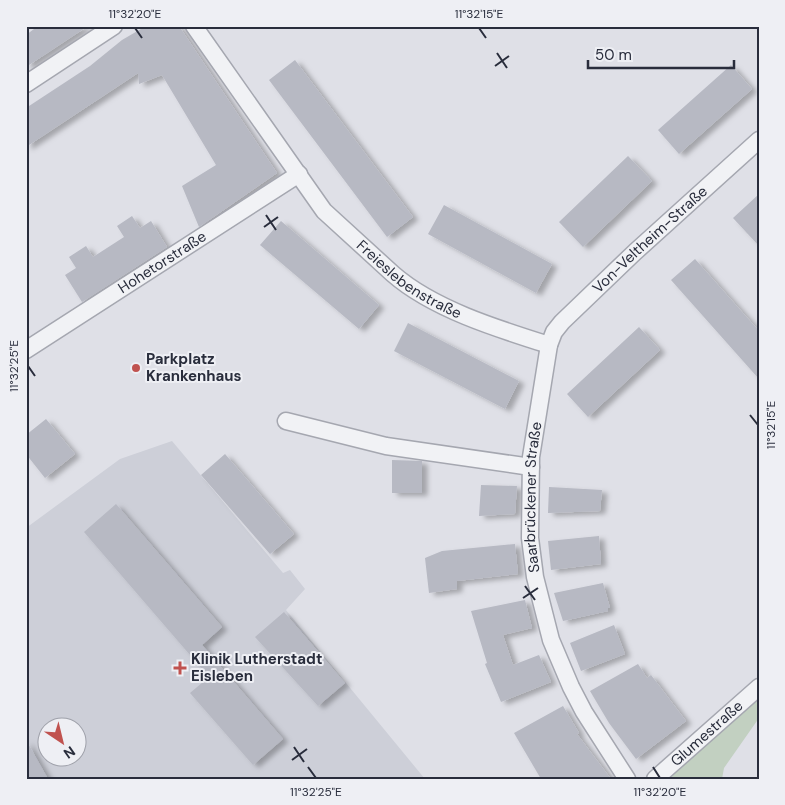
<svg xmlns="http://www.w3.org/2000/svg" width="785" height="805" viewBox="0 0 785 805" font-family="'DM Sans',sans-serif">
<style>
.built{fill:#cdcfd8;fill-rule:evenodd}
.green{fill:#c2d0c1}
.building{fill:#b7b9c3;filter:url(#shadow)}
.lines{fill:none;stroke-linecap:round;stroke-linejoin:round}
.street-casing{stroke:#a5a7b0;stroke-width:19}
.street{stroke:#f1f2f5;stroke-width:16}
.ticks{fill:none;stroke:#292d3c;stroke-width:2}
.poi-dot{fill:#c0524f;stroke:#eeeff4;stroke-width:2}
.labels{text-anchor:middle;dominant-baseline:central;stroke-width:4;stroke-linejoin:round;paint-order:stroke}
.street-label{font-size:15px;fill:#292d3c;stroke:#eeeff4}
.poi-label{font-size:15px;font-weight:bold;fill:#292d3c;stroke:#eeeff4;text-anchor:start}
.neatline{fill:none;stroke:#292d3c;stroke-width:2}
.ticks-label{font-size:12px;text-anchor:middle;fill:#292d3c}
</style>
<defs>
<filter id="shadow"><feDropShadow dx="5.5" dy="3" stdDeviation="2.5" flood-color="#0004"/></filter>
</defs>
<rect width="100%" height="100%" fill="#dfe0e7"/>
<!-- built -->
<path class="built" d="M172 441 283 573 290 570 305 589 286 610 425 779H26V528L120 459ZM48 728H78V758H48Z"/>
<!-- green -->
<path class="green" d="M759 695V718L724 768 722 779H666Z"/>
<!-- building -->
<path class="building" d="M38 26H88L26 67V35Z
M146 26H179L277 173 199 227 182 186 216 165 162 75 139 84 138 73 26 147V108L90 66 122 40Z
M295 60 413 217 387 237 269 80Z
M731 65 752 89 679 154 658 130Z
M628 156 652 181 583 247 559 222Z
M759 194V246L733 218Z
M444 205 552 264 536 293 428 234Z
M132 216 140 228 151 221 167 247 82 302 65 275 76 268 69 257 86 246 93 257 124 237 117 226Z
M281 221 379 305 359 329 260 245Z
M695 259 759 331V379L671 280Z
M408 323 519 381 505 409 394 351Z
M639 327 660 350 588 417 567 394Z
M46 419 75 454 45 478 26 454V435Z
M225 454 294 534 270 554 201 475Z
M392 460 422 461V493H392Z
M481 485 517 486 515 514 479 516Z
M549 487 602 490 600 511 548 513Z
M116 504 222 627 202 645 283 739 253 765 190 693 209 677 84 532Z
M599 536 601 564 551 570 548 541Z
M515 544 518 574 457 581V589L429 593 425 558 442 551Z
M603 583 610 608H608V611L563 621 554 593Z
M525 600 532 628 503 635 513 665 539 655 551 682 501 702 485 664 487 663 471 611Z
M284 612 345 683 318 706 255 637Z
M614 625 625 654 581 671 570 643Z
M638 664 647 678 651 675 686 721 636 759 609 723 590 691Z
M563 706 579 733 577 734 611 779H541L514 733Z
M26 740 48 779H26Z"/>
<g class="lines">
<!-- street casing -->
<g class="street-casing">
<g id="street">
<path id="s1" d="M194 26 324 211 393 274C433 309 498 329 549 345"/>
<path d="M26 84 114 26"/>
<path id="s2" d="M26 350 299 174"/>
<path d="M286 421 386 446 531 467"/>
<path id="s3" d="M627 779 584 712 571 687 551 640 535 577 530 538 531 457 549 345 554 332 562 322 635 252 759 140"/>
<path id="s4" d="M655 779 759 687"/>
</g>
</g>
<!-- street -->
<use href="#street" class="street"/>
</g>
<!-- ticks -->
<path class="ticks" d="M135 28 142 38M479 28 486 38M497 53 507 68M495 66 509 56M266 215 276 230M264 227 278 217M28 366 35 376M750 415 758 425M525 586 535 600M523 598 538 588M294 747 304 762M292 760 307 749M308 767 316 778M653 767 660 778"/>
<!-- markers -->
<g class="poi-dot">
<circle cx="136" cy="368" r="5"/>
<path d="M177.5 660.5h5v5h5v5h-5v5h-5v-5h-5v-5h5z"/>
</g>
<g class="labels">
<!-- street labels -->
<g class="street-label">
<text stroke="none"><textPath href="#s3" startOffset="605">Von-Veltheim-Straße</textPath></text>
<text stroke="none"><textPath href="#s2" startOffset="162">Hohetorstraße</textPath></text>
<text stroke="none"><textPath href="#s1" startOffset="336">Freieslebenstraße</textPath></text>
<text stroke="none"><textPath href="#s3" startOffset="304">Saarbrückener Straße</textPath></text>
<text stroke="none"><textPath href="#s4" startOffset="69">Glumestraße</textPath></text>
</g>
<!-- poi labels -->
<g class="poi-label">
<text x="146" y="359">Parkplatz<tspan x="146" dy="17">Krankenhaus</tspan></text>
<text x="191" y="659">Klinik Lutherstadt<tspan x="191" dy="17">Eisleben</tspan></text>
</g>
</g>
<!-- border -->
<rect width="785" height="805" fill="none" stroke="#eeeff4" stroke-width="55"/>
<!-- north arrow -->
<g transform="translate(62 742) rotate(145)"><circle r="24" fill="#eeeff4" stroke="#9fa1aa"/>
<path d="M0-4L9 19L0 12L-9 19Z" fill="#c0524f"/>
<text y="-8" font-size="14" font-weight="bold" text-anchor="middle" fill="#292d3c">N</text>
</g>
<!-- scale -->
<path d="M588 60v8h146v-8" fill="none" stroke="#292d3c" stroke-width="2.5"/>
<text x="595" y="60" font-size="15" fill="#292d3c" stroke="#eeeff4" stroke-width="4" paint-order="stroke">50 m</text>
<rect x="28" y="28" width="730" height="750" class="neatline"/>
<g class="ticks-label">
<text x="135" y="18">11°32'20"E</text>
<text x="479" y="18">11°32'15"E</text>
<text transform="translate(14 366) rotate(-90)" y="4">11°32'25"E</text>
<text transform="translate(771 425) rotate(-90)" y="4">11°32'15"E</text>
<text x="316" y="796">11°32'25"E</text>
<text x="660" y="796">11°32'20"E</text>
</g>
</svg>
